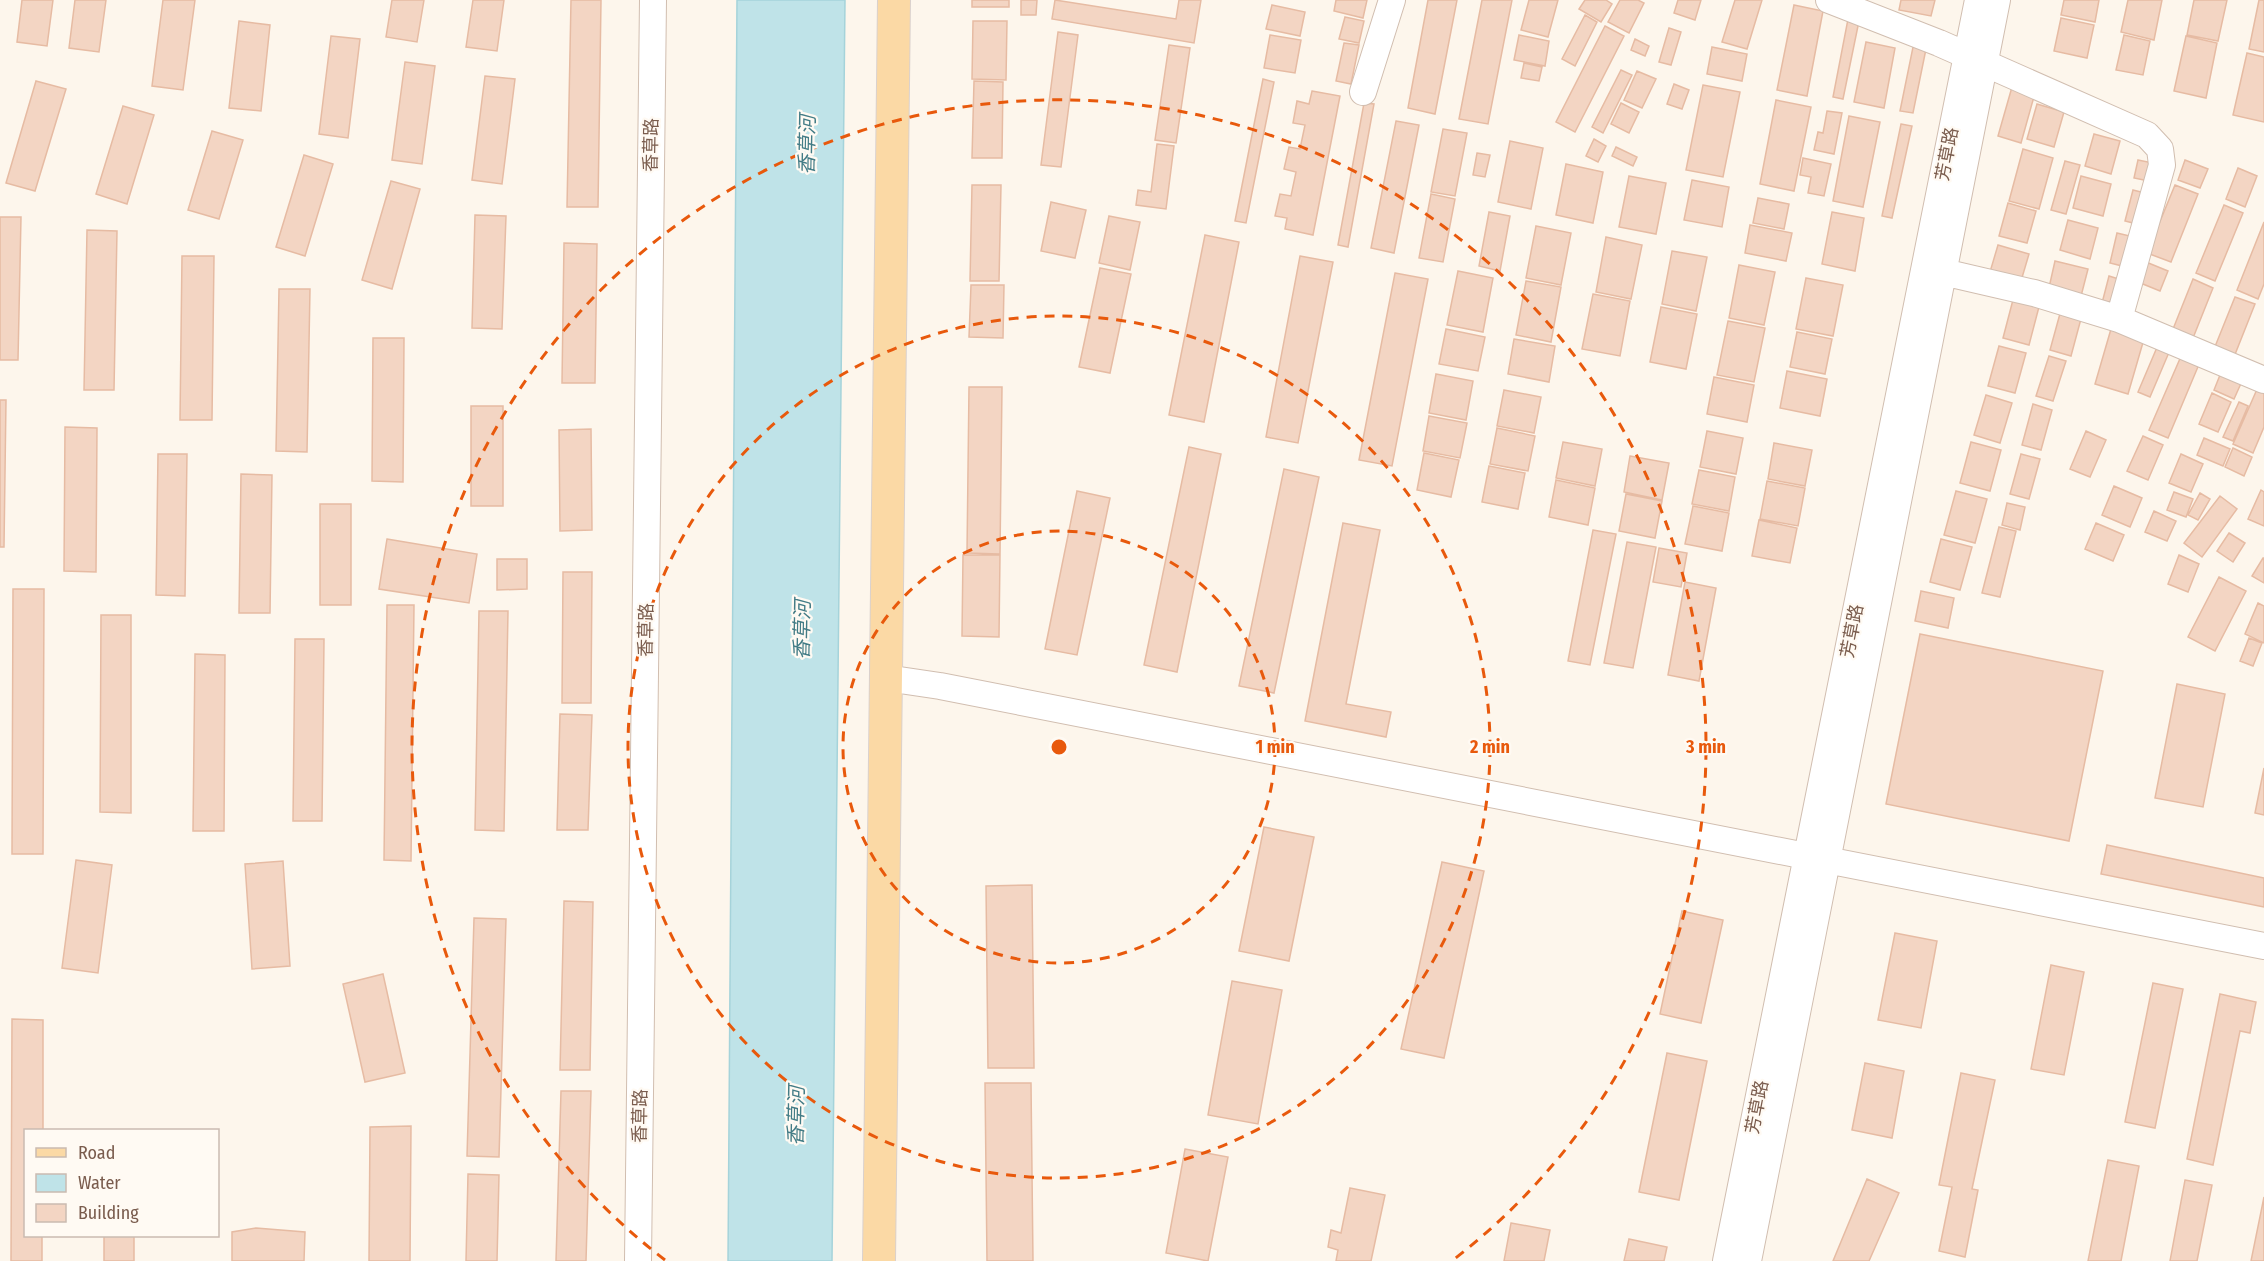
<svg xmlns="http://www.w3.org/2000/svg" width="2264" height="1261" viewBox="0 0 2264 1261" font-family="'Fira Sans Condensed','Noto Sans SC',sans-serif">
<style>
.water{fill:#bfe3e8;stroke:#a5d3da;stroke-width:1.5}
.building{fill:#f3d5c3;stroke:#e6bba3;stroke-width:1.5}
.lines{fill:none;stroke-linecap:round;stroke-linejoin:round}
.minor-casing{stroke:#d1beb0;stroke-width:28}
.major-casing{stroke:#dad1cd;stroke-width:34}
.minor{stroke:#fff;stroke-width:26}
.major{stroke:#fbd9a5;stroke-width:32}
.ring{fill:none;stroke:#e8590c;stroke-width:3;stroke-dasharray:10 8}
.labels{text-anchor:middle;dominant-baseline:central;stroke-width:4.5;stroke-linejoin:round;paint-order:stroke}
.street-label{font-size:18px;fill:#7a5c4d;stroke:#fffaf3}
.water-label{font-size:20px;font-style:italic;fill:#437c86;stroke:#fffaf3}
.centre{fill:#e8590c;stroke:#fffaf3;stroke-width:3}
.ring-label{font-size:18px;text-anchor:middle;font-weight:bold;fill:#e8590c;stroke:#fffaf3;stroke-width:4.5;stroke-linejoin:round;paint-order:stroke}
</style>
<rect width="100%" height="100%" fill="#fdf6ec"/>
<!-- water -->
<path class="water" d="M737 0H845L832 1261H728Z"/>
<!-- building -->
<path class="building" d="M22 0H53L47 46 17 42Z
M75 0H106L99 52 69 48Z
M163 0H195L183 90 152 86Z
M392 0H424L417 42 386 37Z
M473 0H504L497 51 466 47Z
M571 0H601L598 207H567Z
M972 0H1009V7H972Z
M1021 0H1037L1036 15H1021Z
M1055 0 1176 19 1179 0H1201L1194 43 1052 19Z
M1336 0H1367L1363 18 1334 11Z
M1428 0H1457L1435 114 1408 108Z
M1482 0H1512L1488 124 1459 119Z
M1529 0H1558L1548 37 1521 30Z
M1585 0H1606L1612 4 1601 22 1579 9Z
M1620 0H1638L1644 3 1629 33 1608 22Z
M1678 0H1701L1695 20 1674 13Z
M1735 0H1762L1747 49 1722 42Z
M1901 0H1935L1931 16 1899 10Z
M2064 0H2099L2095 22 2061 15Z
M2128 0H2162L2154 40 2121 32Z
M2194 0H2227L2218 41 2187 35Z
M2259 0H2264V52L2249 49Z
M1272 5 1305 12 1300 36 1266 29Z
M1794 5 1823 11 1807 96 1777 90Z
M1585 15 1597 22 1575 66 1562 59Z
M1345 17 1364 21 1359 43 1339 39Z
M2061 18 2094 25 2087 58 2054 51Z
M1848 19 1859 21 1843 99 1833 97Z
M239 21 270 25 261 111 229 108Z
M973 21H1007L1006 80 972 79Z
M1605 26 1624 36 1575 132 1556 122Z
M1669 28 1681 32 1671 65 1659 62Z
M1058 32 1078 35 1061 167 1041 165Z
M1270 35 1301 40 1295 73 1264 68Z
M1519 35 1549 41 1545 66 1514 60Z
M2124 35 2150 41 2143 75 2116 70Z
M331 36 360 39 348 138 319 134Z
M2186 36 2217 43 2206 98 2174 91Z
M1635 39 1649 46 1645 56 1631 50Z
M1866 42 1895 48 1884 108 1854 102Z
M1344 43 1359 45 1351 84 1336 81Z
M1169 45 1190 48 1176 143 1155 140Z
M1712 47 1747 54 1742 81 1707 74Z
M1913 47 1926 49 1913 113 1900 111Z
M2247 53 2264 57V122L2233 115Z
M405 62 435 66 422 164 392 160Z
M1524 63 1542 67 1539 81 1521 78Z
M1621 70 1632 75 1603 133 1592 127Z
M1637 71 1656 79 1642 108 1624 100Z
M485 76 515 79 502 184 472 180Z
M1263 79 1274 82 1246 223 1235 221Z
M36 81 66 89 35 191 6 183Z
M974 81 1003 82 1002 158H972Z
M1674 84 1689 90 1682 109 1667 104Z
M1703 85 1740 92 1723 177 1686 170Z
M2012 87 2035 93 2021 143 1998 136Z
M1312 91 1340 96 1313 235 1285 229 1287 218 1275 216 1280 194 1291 196 1296 172 1284 169 1289 147 1300 149 1305 125 1293 123 1297 101 1309 104Z
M1776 100 1811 107 1794 191 1760 184Z
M1364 103 1374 104 1348 247 1338 245Z
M1621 103 1639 112 1629 133 1611 124Z
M2037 104 2064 112 2054 147 2027 139Z
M123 106 154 115 127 204 96 194Z
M1827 111 1842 113 1834 154 1814 150 1818 132 1823 133Z
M1849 116 1880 122 1863 207 1833 201Z
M1396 121 1419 125 1394 253 1371 248Z
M1901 124 1912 126 1892 218 1882 216Z
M1443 129 1467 133 1455 196 1431 192Z
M212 131 243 140 219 219 188 210Z
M2094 134 2120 141 2111 174 2085 166Z
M1594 139 1606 146 1598 162 1586 156Z
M1510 141 1543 148 1531 209 1498 202Z
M1157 144 1174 146 1166 209 1136 205 1138 190 1151 192Z
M1616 147 1637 157 1633 166 1612 156Z
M2023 149 2053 158 2039 209 2009 201Z
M1477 153 1490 155 1485 177 1473 175Z
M304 155 333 164 305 256 276 247Z
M1803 158 1831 164 1824 196 1808 193 1811 177 1800 175Z
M2138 160 2153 163 2149 181 2134 178Z
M2185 160 2208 169 2200 188 2178 180Z
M2065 161 2080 165 2066 214 2051 210Z
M1566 164 1603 172 1593 223 1556 215Z
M2238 168 2257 176 2245 207 2226 199Z
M1629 176 1666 183 1656 234 1619 227Z
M2081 176 2111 184 2103 216 2073 208Z
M1692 180 1729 187 1722 227 1684 220Z
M391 181 420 189 392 289 362 280Z
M972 185H1001L999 281H970Z
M2175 185 2198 194 2171 262 2147 253Z
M2133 190 2145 193 2137 224 2125 221Z
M1431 194 1455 199 1443 262 1419 258Z
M1758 198 1789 204 1784 229 1753 223Z
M1051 202 1086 210 1075 258 1041 251Z
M2008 203 2036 211 2027 243 1999 236Z
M2224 205 2243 213 2215 281 2196 273Z
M1489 212 1510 216 1500 271 1479 266Z
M1832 212 1864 218 1855 271 1822 264Z
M475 215 506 216 502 329 472 328Z
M1109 216 1140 222 1130 270 1099 263Z
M0 217H21L18 360H0Z
M2068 220 2098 228 2090 259 2060 250Z
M2264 222V284L2258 299 2237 290Z
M1750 225 1792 233 1786 261 1745 253Z
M1536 226 1571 233 1561 285 1526 278Z
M87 230 117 231 114 390H84Z
M2117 233 2134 237 2126 267 2110 263Z
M1205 235 1239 242 1204 422 1169 415Z
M1606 237 1642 245 1631 299 1596 292Z
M564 243 597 244 595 383H562Z
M1998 245 2029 254 2021 281 1990 272Z
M1672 251 1707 257 1696 311 1662 304Z
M182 256H214L212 420H180Z
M1300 256 1333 262 1298 443 1266 437Z
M2055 261 2088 269 2080 300 2048 292Z
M2146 262 2168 271 2160 291 2138 282Z
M1739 265 1775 272 1764 325 1729 318Z
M1100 268 1131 274 1110 373 1079 367Z
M1458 271 1493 278 1483 332 1447 325Z
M1395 273 1428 279 1392 466 1359 460Z
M2109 276 2122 280 2115 310 2101 307Z
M1806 278 1843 285 1833 336 1796 329Z
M2193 279 2213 288 2193 338 2173 329Z
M1526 281 1561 287 1551 342 1516 335Z
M971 285H1004L1003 338 969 337Z
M279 289H310L307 452 276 451Z
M1593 294 1630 301 1620 356 1582 349Z
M2014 296 2040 303 2029 345 2003 338Z
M2235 297 2255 304 2232 362 2212 354Z
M1661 307 1697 314 1686 369 1650 362Z
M2061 310 2082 315 2071 356 2050 350Z
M1728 321 1765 328 1754 382 1717 375Z
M1446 329 1485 337 1478 371 1439 364Z
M2111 329 2144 339 2128 394 2095 384Z
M1797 332 1832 339 1825 374 1790 367Z
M373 338H404L403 482 372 481Z
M1514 339 1555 346 1549 382 1508 374Z
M2158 345 2170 350 2150 397 2138 392Z
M1999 346 2026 353 2015 393 1988 386Z
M2182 354 2200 362 2168 438 2149 430Z
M2049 356 2066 361 2053 401 2036 396Z
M2222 370 2243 379 2234 399 2214 390Z
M1787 371 1827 379 1820 416 1780 408Z
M1436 374 1473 381 1466 420 1429 413Z
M1714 377 1754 385 1747 422 1707 414Z
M969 387H1002L1000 554 967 553Z
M2258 387 2264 390V427L2253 453 2233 444Z
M1504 390 1541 397 1534 433 1497 426Z
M2212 393 2231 402 2218 432 2199 424Z
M1986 395 2012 403 2000 443 1974 435Z
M0 400H6L4 547H0Z
M2239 402 2248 406 2233 441 2223 437Z
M2033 404 2052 410 2041 450 2022 445Z
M471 406H503V506H471Z
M1429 416 1467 423 1460 458 1423 451Z
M65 427 97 428 96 572 64 571Z
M1497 428 1535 436 1528 471 1490 464Z
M591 429 592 530 560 531 559 430Z
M1707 431 1743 438 1736 474 1700 467Z
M2086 431 2106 440 2090 477 2070 469Z
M2143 436 2163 445 2148 480 2127 471Z
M2204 438 2230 449 2223 466 2197 455Z
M1563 442 1602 449 1595 486 1556 478Z
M1971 442 2001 450 1990 491 1960 483Z
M1774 443 1812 450 1805 486 1768 479Z
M1189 447 1221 454 1177 672 1144 665Z
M2233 448 2252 457 2244 476 2225 467Z
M1424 453 1459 460 1451 497 1417 490Z
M158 454H187L185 596 156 595Z
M2021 454 2040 459 2029 499 2010 494Z
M2181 454 2203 464 2191 492 2169 483Z
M1630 456 1669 463 1662 500 1624 492Z
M1489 466 1525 473 1518 509 1482 502Z
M1284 469 1319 477 1274 693 1239 686Z
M1699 470 1735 477 1729 511 1692 504Z
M241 474 272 475 270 613H239Z
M1556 480 1595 488 1588 525 1549 517Z
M1767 481 1805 488 1798 526 1760 519Z
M2114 486 2142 498 2130 527 2102 515Z
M2261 490 2264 492V526L2248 519Z
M1077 491 1110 498 1077 655 1045 649Z
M1956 491 1987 499 1975 543 1944 535Z
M2174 492 2193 499 2186 517 2167 510Z
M2200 493 2210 499 2198 520 2188 515Z
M1626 494 1662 501 1655 538 1619 531Z
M2220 496 2237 509 2202 557 2184 543Z
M2007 503 2025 507 2020 530 2002 525Z
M320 504H351V605H320Z
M1693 506 1729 513 1722 551 1685 544Z
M2154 511 2176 521 2167 541 2145 532Z
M1759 520 1797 528 1790 563 1752 556Z
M1343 523 1380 530 1346 704 1391 712 1386 737 1305 721Z
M2096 523 2124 535 2113 561 2085 549Z
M1999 527 2016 531 2000 597 1982 593Z
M1593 530 1616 534 1590 665 1568 661Z
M2229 533 2245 543 2233 562 2217 551Z
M387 539 477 554 469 603 379 589Z
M1941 539 1972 547 1960 590 1930 582Z
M1627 542 1656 547 1633 668 1604 663Z
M1659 548 1687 553 1681 587 1653 582Z
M963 555H1000L999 637 962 636Z
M2179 555 2199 564 2188 592 2168 584Z
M2263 558H2264V583L2252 576Z
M497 559H527V589L497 590Z
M563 572H592L591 703H562Z
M2219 577 2246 591 2215 651 2188 637Z
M1685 582 1716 588 1699 681 1668 675Z
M13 589H44L43 854H12Z
M1921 591 1954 598 1948 628 1915 621Z
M2258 603 2264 606V643L2245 634Z
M387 605H414L411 861 384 860Z
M479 611H508L504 831 475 830Z
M101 615H131V813L100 812Z
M1920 634 2103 671 2069 841 1886 804Z
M2249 638 2262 643 2253 666 2240 661Z
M295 639H324L322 821H293Z
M195 654 225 655 224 831H193Z
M2177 684 2225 694 2203 807 2155 798Z
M560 714 592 715 588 830H557Z
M2264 768V815L2255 813Z
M1264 827 1314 837 1289 961 1239 951Z
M2107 845 2264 878V907L2101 874Z
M76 860 112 865 98 973 62 968Z
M283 861 290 966 252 969 245 864Z
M1442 862 1484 871 1444 1058 1401 1049Z
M1032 885 1034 1068H988L986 886Z
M564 901 593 902 590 1070H560Z
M1682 911 1723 920 1701 1023 1660 1014Z
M474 918 506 919 499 1157 467 1156Z
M1895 933 1937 941 1921 1028 1878 1020Z
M2051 965 2084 972 2064 1075 2031 1069Z
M383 974 405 1073 365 1082 343 984Z
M1232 981 1282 990 1258 1124 1208 1115Z
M2153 983 2183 989 2155 1128 2125 1122Z
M2220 994 2256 1002 2250 1033 2240 1031 2213 1165 2187 1159Z
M12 1019 43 1020V1130H26V1236H42V1261H11Z
M1667 1053 1707 1061 1679 1200 1639 1192Z
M1865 1063 1904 1071 1892 1138 1852 1130Z
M1961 1073 1995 1080 1972 1189 1978 1190 1965 1257 1939 1251 1952 1187 1939 1185Z
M985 1083H1031L1033 1261H987Z
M561 1091H591L586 1261H556Z
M411 1126 410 1261H369L370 1127Z
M1185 1149 1228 1157 1208 1261 1166 1253Z
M2108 1160 2139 1166 2121 1261H2088Z
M468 1174 499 1175 497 1261H466Z
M1867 1179 1899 1193 1869 1261H1833Z
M2185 1180 2212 1185 2197 1261H2170Z
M1350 1188 1385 1195 1371 1261H1336L1338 1250 1328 1247 1331 1230 1341 1233Z
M2264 1197V1261H2251Z
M1511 1223 1550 1230 1544 1261H1504Z
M256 1228 305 1232 304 1261H232V1232Z
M104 1236H134V1261H104Z
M1629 1239 1667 1247 1664 1261H1624Z"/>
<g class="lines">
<!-- minor casing -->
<g class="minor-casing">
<path id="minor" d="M1829 0 1939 43 2147 135 2160 149 2162 165 2119 319 2264 380
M1363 92 1392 0
M1943 272 2034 293 2119 319
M886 678 940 686 2264 946
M638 1261 653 0
M1726 1261 1978 0
M1748 1261 1997 0"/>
</g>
<!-- major casing -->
<g class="major-casing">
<path id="major" d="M879 1261 894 0"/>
</g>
<!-- minor -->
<use href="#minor" class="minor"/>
<!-- major -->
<use href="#major" class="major"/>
</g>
<!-- distance rings -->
<g class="ring">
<circle cx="1059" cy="747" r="216"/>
<circle cx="1059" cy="747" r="431"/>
<path d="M665 1260A647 647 0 1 1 1453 1260"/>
</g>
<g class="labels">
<!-- street labels -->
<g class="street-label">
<text transform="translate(651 145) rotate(-89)">香草路</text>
<text transform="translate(1947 154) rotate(-79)">芳草路</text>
<text transform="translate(646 630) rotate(-89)">香草路</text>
<text transform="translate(1852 631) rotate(-79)">芳草路</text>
<text transform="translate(1757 1107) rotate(-79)">芳草路</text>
<text transform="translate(640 1116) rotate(-89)">香草路</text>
</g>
<!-- water labels -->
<g class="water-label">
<text transform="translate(807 145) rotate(-89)">香草河</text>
<text transform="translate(802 630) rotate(-89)">香草河</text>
<text transform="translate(796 1116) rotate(-89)">香草河</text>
</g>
</g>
<circle cx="1059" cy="747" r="9" class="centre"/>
<g class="ring-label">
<text x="1275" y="753">1 min</text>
<text x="1490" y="753">2 min</text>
<text x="1706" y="753">3 min</text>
</g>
<!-- legend -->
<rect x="24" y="1129" width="195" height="108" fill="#fffaf3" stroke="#cabbb1" stroke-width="1.5"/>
<rect x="36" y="1148" width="30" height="9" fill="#fbd9a5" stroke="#cabbb1" stroke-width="1.5"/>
<text x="78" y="1159" font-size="18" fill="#7a5c4d">Road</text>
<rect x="36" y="1174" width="30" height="18" fill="#bfe3e8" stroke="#cabbb1" stroke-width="1.5"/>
<text x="78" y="1189" font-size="18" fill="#7a5c4d">Water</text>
<rect x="36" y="1204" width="30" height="18" fill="#f3d5c3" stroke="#cabbb1" stroke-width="1.5"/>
<text x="78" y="1219" font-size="18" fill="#7a5c4d">Building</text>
</svg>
